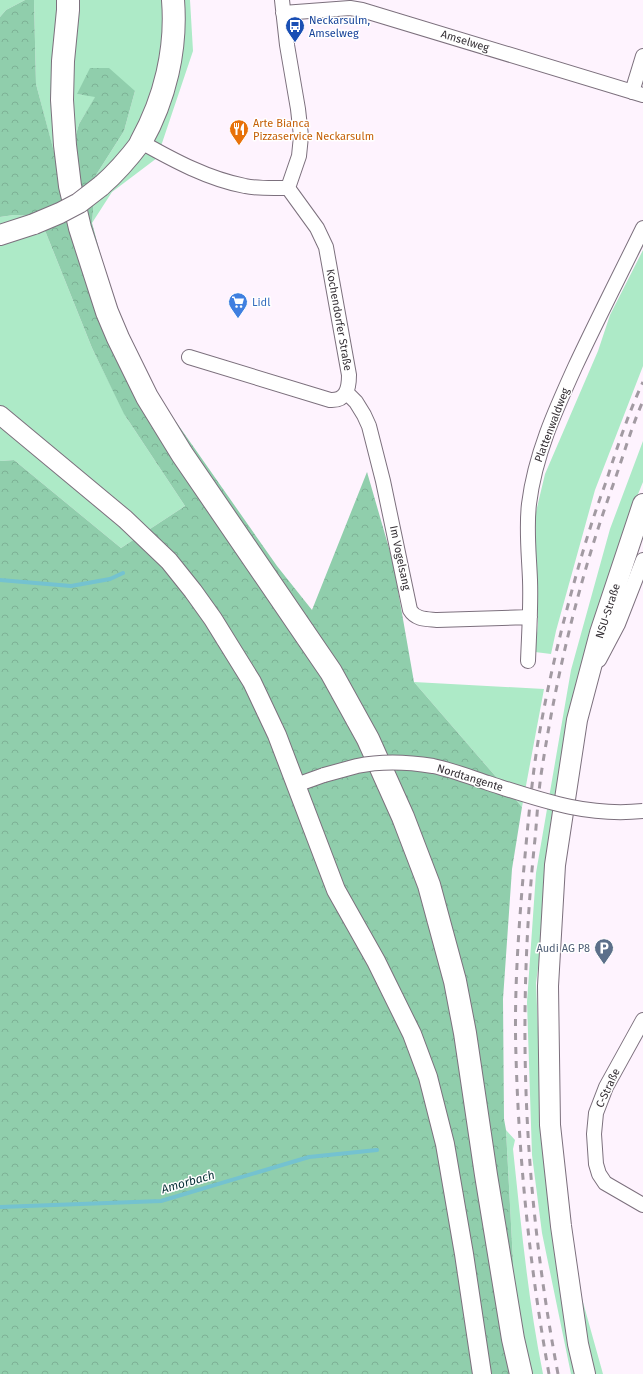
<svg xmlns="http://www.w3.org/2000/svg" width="643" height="1374" viewBox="0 0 643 1374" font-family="'Fira Sans',sans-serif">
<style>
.green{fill:#adeac7}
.forest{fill:url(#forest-crowns)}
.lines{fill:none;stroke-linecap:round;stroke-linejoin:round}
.stream{stroke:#74c2d0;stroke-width:4}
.minor-casing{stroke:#7c707d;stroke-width:16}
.tertiary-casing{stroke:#7c707d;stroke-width:20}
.secondary-casing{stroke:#7c707d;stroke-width:22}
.trunk-casing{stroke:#7c707d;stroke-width:24}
.minor{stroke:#fff;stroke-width:14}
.tertiary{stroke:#fff;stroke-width:18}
.secondary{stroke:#fff;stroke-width:20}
.trunk{stroke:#fff;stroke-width:22}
.rail{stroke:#a29aa2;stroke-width:3;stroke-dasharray:7 7;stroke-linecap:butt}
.minor-bridge-casing{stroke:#7c707d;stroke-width:16;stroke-linecap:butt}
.secondary-bridge-casing{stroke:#7c707d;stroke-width:22;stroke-linecap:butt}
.minor-bridge{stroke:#fff;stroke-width:14}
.secondary-bridge{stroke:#fff;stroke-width:20}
.labels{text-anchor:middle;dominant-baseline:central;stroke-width:3;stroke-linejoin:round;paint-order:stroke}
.transit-label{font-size:11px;fill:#164399;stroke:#fff;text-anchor:start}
.street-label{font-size:11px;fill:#342f34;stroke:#fff}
.food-label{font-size:11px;fill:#c56008;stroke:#fff;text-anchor:start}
.shop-label{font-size:11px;fill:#366cbe;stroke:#fff;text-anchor:start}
.service-label{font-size:11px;fill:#4e5e75;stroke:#fff;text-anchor:end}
.water-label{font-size:12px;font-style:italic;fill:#0b3339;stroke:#fff}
</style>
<defs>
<pattern id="forest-crowns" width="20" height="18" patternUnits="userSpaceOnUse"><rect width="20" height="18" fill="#90ceac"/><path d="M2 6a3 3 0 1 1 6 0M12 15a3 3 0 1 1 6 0" fill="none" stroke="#7db195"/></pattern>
</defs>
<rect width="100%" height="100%" fill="#fef3fe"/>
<!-- green -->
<path class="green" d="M0 0H25L6 10 0 17Z
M34 0H190L193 51 157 158 112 192 92 223 96 175 124 131 135 91 77 94 96 96 79 124 71 152 57 164 36 84Z
M14 215 36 216 46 233 92 348 126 417 185 506 121 548 14 460 0 461V217Z
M643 250V366L595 490 556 631 551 654 535 652 538 624 535 516 545 474 598 351 610 315Z
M643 441V482L632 509 553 856 536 983 542 1122 554 1198 603 1374H571L542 1233 532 1155 527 1002 536 873 571 670 610 529Z
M414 682 544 689 522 807Z
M506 1130 515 1140 513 1149C521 1224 528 1300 543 1374H519Z"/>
<!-- forest -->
<path class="forest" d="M25 0H34L36 84 57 163 71 152 79 124 95 97 77 94 90 68H109L135 91 124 131 96 175 92 223 120 327 160 399 277 566 312 610 367 472 393 562 414 682 522 807 512 869 503 999 504 1119 506 1130 519 1374H0V461L14 460 121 548 185 506 124 414 92 348 46 233 36 216 14 215 0 217V17L6 10Z"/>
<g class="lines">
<!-- stream -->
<path class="stream" d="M0 580 71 586 110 579 123 573
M0 1207 161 1201 309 1157 377 1150"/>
<!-- minor casing -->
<g class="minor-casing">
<path id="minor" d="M282 0 287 45 298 109 301 136 299 156 288 188
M283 13 350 8 362 10 643 95
M632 92 643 56
M141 142C173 160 208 179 245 186 259 189 274 188 288 188
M189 357 330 400C346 401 349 389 349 375L326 247 317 228 288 188
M346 392 356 402 364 415 369 426 383 481 410 610C416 620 427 619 437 620L530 617
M599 660 618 624 643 560
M528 661C529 634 531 607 530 580 529 554 526 529 529 504 535 455 555 411 575 367 597 320 620 275 643 228
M296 785 324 775
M643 1020 606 1087 596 1113 594 1134 596 1164 599 1174 605 1183 643 1205"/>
</g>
<!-- tertiary casing -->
<g class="tertiary-casing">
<path id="tertiary" d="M0 415 125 519 169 561 193 591 213 619 252 682 277 735 336 890 376 961 412 1034 428 1077 445 1144 464 1254 482 1374"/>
</g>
<!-- secondary casing -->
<g class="secondary-casing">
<path id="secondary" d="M101 186C116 173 129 158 141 142
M0 235 34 224
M585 1374 578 1344 561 1226 550 1125 548 986 555 865 577 720 600 633 643 504"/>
</g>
<!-- trunk casing -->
<g class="trunk-casing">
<path id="trunk" d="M68 0V10L63 61 62 100 65 145 70 186 80 228 107 312 118 338 147 397 182 454 331 672 368 739 403 817 429 885 455 981 465 1033 486 1175 513 1339 521 1374
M141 142C165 99 177 49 173 0"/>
</g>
<!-- minor -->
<use href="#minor" class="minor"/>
<!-- tertiary -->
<use href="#tertiary" class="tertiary"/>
<!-- secondary -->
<use href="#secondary" class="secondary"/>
<!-- trunk -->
<use href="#trunk" class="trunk"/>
<!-- rail -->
<path class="rail" d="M549 1374C530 1269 519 1162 516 1056 514 997 518 937 523 878 526 845 529 811 533 777 539 727 550 677 562 628 575 578 588 530 606 482 617 448 628 414 643 382
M558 1374C524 1195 516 1020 535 839 537 818 538 796 541 775 556 676 579 579 613 485 623 457 631 428 643 401"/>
<!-- minor-bridge casing -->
<g class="minor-bridge-casing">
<path id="minor-bridge" d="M324 775C335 772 346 769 357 766 380 761 409 762 433 766 452 770 470 777 488 783 541 800 587 817 643 811"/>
</g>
<!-- secondary-bridge casing -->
<g class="secondary-bridge-casing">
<path id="secondary-bridge" d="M34 224 60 213 79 203 101 186"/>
</g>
<!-- minor-bridge -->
<use href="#minor-bridge" class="minor-bridge"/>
<!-- secondary-bridge -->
<use href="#secondary-bridge" class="secondary-bridge"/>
</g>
<!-- icons -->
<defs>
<g id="bus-pin" transform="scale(1)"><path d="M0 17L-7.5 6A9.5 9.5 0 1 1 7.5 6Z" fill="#1a4fb4" stroke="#fff"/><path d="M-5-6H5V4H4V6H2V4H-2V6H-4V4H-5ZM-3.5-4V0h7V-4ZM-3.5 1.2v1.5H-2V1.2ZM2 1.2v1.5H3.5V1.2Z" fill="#fff"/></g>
<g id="restaurant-pin" transform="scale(1)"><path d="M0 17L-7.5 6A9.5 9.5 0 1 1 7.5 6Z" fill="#e8710a" stroke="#fff"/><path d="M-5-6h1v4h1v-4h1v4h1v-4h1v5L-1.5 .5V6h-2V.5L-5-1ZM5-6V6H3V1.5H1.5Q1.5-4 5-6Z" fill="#fff"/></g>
<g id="supermarket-pin" transform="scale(1)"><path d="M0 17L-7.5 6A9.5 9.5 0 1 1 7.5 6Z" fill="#3f7fe0" stroke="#fff"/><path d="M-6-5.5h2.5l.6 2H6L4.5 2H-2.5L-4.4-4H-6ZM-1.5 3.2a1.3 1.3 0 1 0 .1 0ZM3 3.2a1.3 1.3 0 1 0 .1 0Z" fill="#fff"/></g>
<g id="parking-pin" transform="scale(1)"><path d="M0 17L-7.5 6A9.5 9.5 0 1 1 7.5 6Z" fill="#5c6f8a" stroke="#fff"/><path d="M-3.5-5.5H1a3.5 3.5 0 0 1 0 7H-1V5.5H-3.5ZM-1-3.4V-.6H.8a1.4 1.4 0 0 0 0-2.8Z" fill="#fff"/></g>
</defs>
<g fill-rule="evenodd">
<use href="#bus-pin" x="295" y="26"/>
<use href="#restaurant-pin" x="239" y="129"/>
<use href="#supermarket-pin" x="238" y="302"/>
<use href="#parking-pin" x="604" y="948"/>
</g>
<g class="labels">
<!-- transit labels -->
<g class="transit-label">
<text x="309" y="20">Neckarsulm,<tspan x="309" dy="13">Amselweg</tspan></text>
</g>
<!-- street labels -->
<g class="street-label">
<text transform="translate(465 41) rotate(17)">Amselweg</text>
<text transform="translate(339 320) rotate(80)">Kochendorfer Straße</text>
<text transform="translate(552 425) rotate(-69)">Plattenwaldweg</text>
<text transform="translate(400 558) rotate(78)">Im Vogelsang</text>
<text transform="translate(608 611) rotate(-72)">NSU-Straße</text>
<text transform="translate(470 778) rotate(17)">Nordtangente</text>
<text transform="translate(608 1088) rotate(-65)">C-Straße</text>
</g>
<!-- food labels -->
<g class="food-label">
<text x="253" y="123">Arte Bianca<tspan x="253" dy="13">Pizzaservice Neckarsulm</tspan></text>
</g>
<!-- shop labels -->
<g class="shop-label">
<text x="252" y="302">Lidl</text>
</g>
<!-- service labels -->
<g class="service-label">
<text x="590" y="948">Audi AG P8</text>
</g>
<!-- water labels -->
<g class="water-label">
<text transform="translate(188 1182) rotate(-16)">Amorbach</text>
</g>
</g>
</svg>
